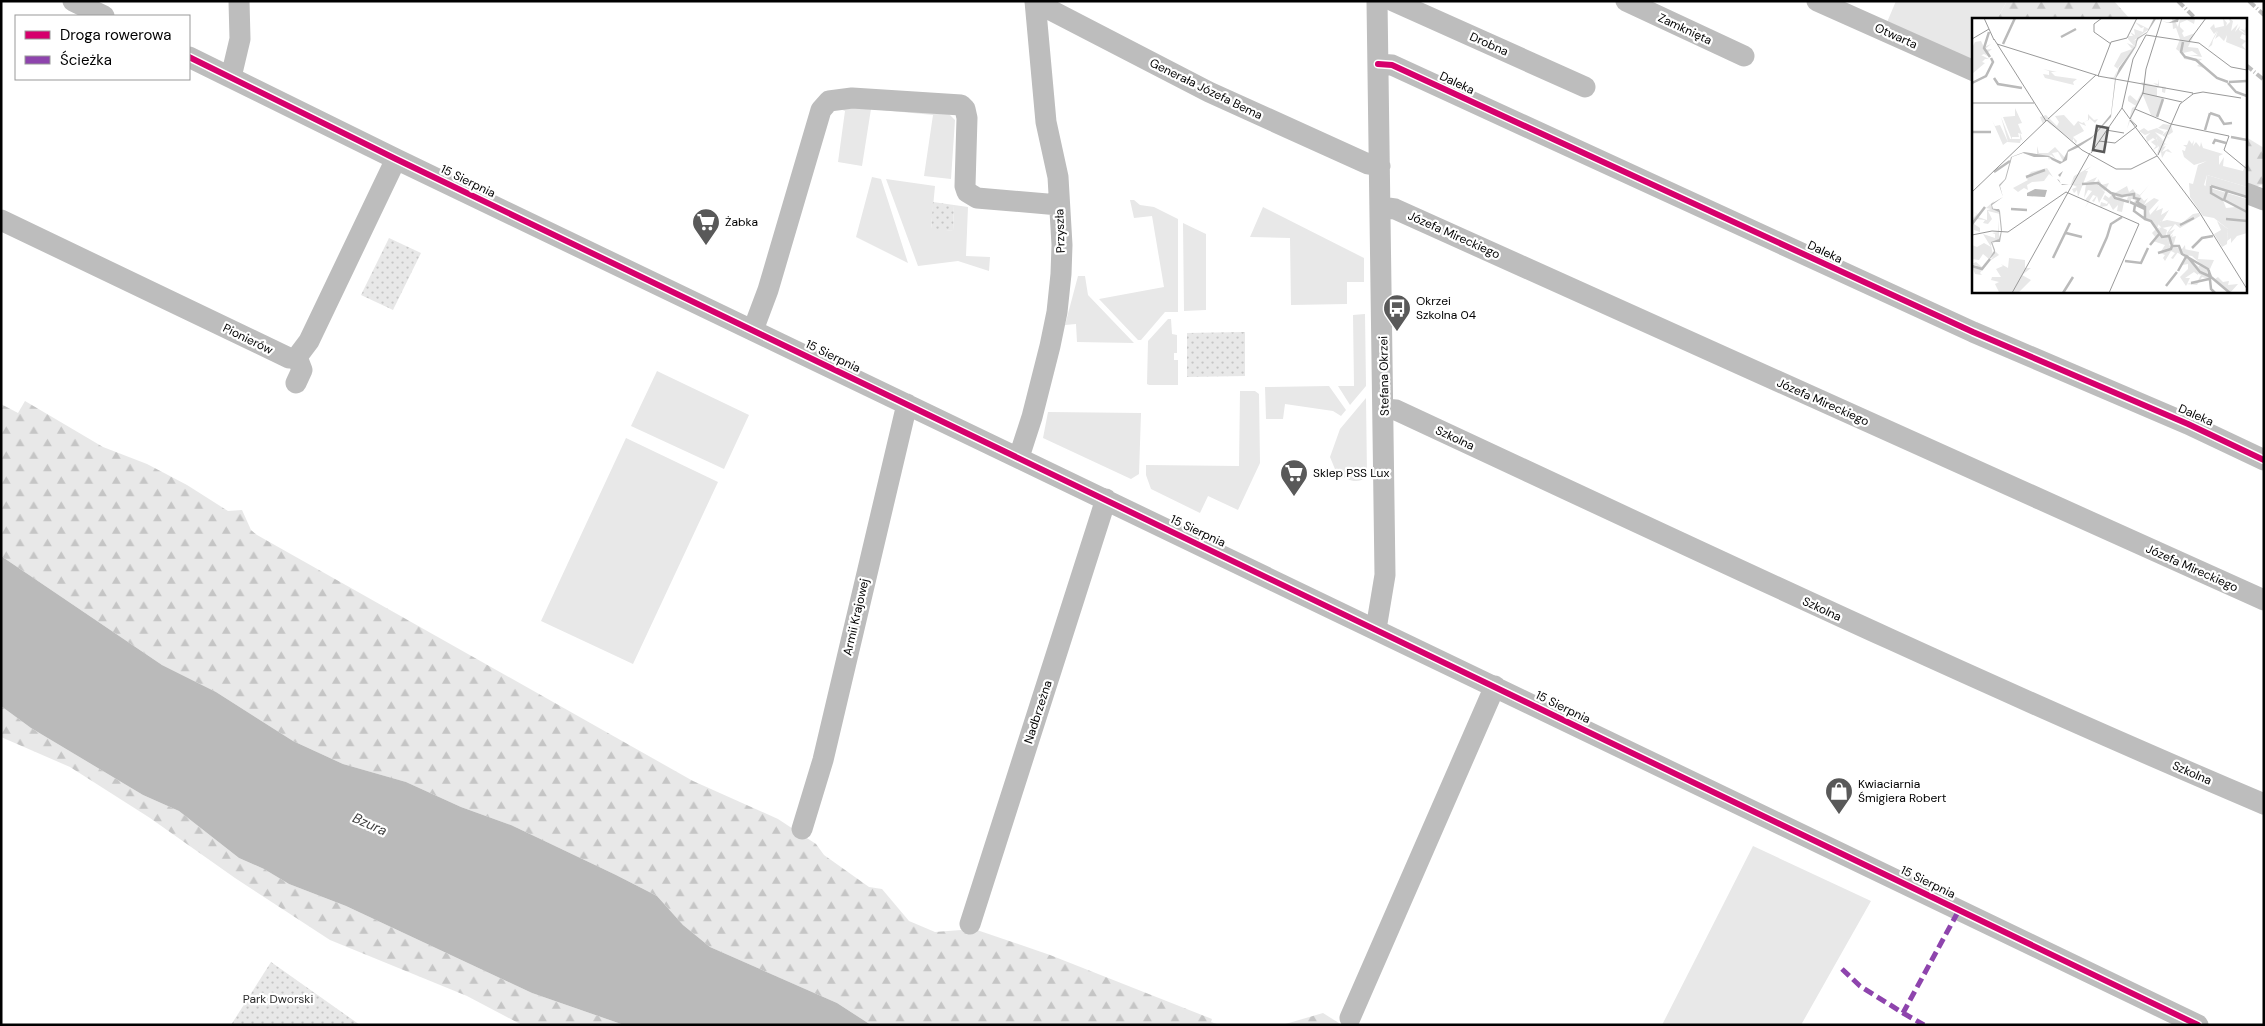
<svg xmlns="http://www.w3.org/2000/svg" width="2265" height="1026" viewBox="0 0 2265 1026" font-family="'DM Sans',sans-serif">
<style>
.green{fill:#e8e8e8}
.forest{fill:url(#forest-firs)}
.park{fill:url(#park-dots)}
.water{fill:#bababa}
.lines{fill:none;stroke-linecap:round;stroke-linejoin:round}
.minor{stroke:#bdbdbd;stroke-width:21}
.rail{stroke:#bdbdbd;stroke-width:4;stroke-dasharray:8 2.5 1 2.5;stroke-linecap:butt}
.quiet{stroke:#8e44ad;stroke-width:5;stroke-dasharray:10 5;stroke-linecap:butt}
.cycleway-casing{stroke:#fff;stroke-width:9}
.cycleway{stroke:#d6006c;stroke-width:6}
.labels{text-anchor:middle;dominant-baseline:central;stroke-width:4.5;stroke-linejoin:round;paint-order:stroke}
.street-label{font-size:12px;fill:#000;stroke:#fff}
.poi-label{font-size:12px;fill:#000;stroke:#fff;text-anchor:start}
.park-label{font-size:12px;fill:#2c2c2c;stroke:#fff}
.water-label{font-size:14px;font-style:italic;fill:#3d3d3d;stroke:#fff}
.inset-river{fill:none;stroke:#bababa;stroke-width:2.5}
.inset-road{fill:none;stroke:#999;stroke-width:1}
.view{fill:#595959;fill-opacity:0.15;stroke:#595959;stroke-width:2.5}
.inset-edge{fill:none;stroke:#000;stroke-width:2.5}
</style>
<defs>
<pattern id="forest-firs" width="22" height="20" patternUnits="userSpaceOnUse" patternTransform="scale(1.25)"><rect width="22" height="20" fill="#e8e8e8"/><path d="M5 1l3.5 6h-7zM16 11l3.5 6h-7z" fill="#c5c5c5"/></pattern>
<pattern id="park-dots" width="8" height="8" patternUnits="userSpaceOnUse" patternTransform="scale(1.25)"><rect width="8" height="8" fill="#e8e8e8"/><path d="M2 2h.1M6 6h.1" fill="none" stroke="#c5c5c5" stroke-width="1.8" stroke-linecap="round"/></pattern>
</defs>
<rect width="100%" height="100%" fill="#fff"/>
<!-- green -->
<path class="green" d="M1896 1H2007L1997 19H1974V63L1885 27Z
M844 105 945 110 955 120 951 179 924 176 933 115 871 109 862 166 838 162 845 111 840 109Z
M872 177 881 179 908 263 856 237Z
M886 179 935 186 931 228 953 231 954 205 968 207 966 256 990 257 989 271 958 261 918 266Z
M1130 200H1134L1140 205 1154 207 1178 219V312H1165L1141 340H1138L1099 299 1164 287 1152 216 1134 218Z
M1263 207 1364 258V282H1347V304L1291 305 1290 238 1250 237Z
M1183 223 1206 234V310L1184 311Z
M1078 276H1085L1088 295 1134 343 1077 342 1076 324 1065 325Z
M1365 314 1366 386 1350 405 1338 386H1354L1353 315Z
M1168 319H1171L1172 334 1177 335V353H1174V360H1178V385H1149L1147 384 1148 341Z
M657 371 749 415 724 469 631 426Z
M1329 386 1346 410 1341 416 1333 411 1285 404 1283 419H1266L1265 387Z
M1240 391H1255L1259 394 1260 463 1238 510 1208 496 1200 513 1151 489 1146 475V465L1239 466Z
M1366 398 1367 476C1357 486 1348 479 1337 474L1330 457 1340 429Z
M1048 412 1141 413 1139 474 1131 479 1043 438Z
M626 438 718 482 633 664 541 621Z
M1753 846 1871 901 1801 1025H1662Z"/>
<!-- forest -->
<path class="forest" d="M2007 1H2114L2130 19H1997Z
M2246 137 2264 148V184L2255 187 2246 183Z
M25 401 103 447 147 464 187 485 228 511 242 510 251 530 257 535 693 781 778 819 816 844 824 855 869 887 882 889 909 921 935 932 974 929 1050 955 1212 1019 1211 1022 1220 1025H871L837 1003 710 947 683 925 657 896 616 875 511 825 461 807 406 782 343 764 293 741 216 692 162 665 1 556V404L18 413Z
M1 706 31 728 143 795 179 811 239 858 264 869 289 884 346 906 532 993 624 1025H522L467 996 330 940 235 878 150 818 70 767 1 737Z
M1323 1013 1342 1025H1282Z"/>
<!-- park -->
<path class="park" d="M933 202 954 205 953 231 931 229Z
M389 238 421 253 393 310 361 295Z
M1245 332V376L1187 377V333Z
M271 962 360 1025H231Z"/>
<!-- water -->
<path class="water" d="M1 556 162 665 216 692 293 741 343 764 406 782 461 807 511 825 616 875 657 896 683 925 710 947 837 1003 871 1025H624L532 993 346 906 289 884 264 869 239 858 179 811 143 795 31 728 1 706Z"/>
<g class="lines">
<!-- minor -->
<path class="minor" d="M73 1 104 16
M1393 1 1585 87
M1626 1 1744 56
M1817 1 1974 71
M1035 2 1209 92 1368 164 1380 166
M189 57 396 159 2198 1025
M1378 64 1392 65 1973 332 2188 424 2264 460
M231 77 240 39 239 1
M2246 193 2264 200
M1381 207 1395 209 2264 600
M1 220 289 358 297 357 309 341 396 159
M753 330 768 290 821 110 829 101 852 98 961 105 965 109 967 118 965 186 967 192 977 198 1059 205
M296 383 302 370 297 357
M1384 409 1396 410C1684 544 1971 680 2264 804
M1019 457 1032 417 1050 346 1057 312 1061 274 1062 245 1058 177 1046 122 1035 1
M1376 629 1385 575 1377 1
M802 829 823 760 907 404
M970 924 1106 499
M1350 1018 1495 686"/>
<!-- rail -->
<path class="rail" d="M2178 1 2196 19
M2249 1 2264 15
M2246 65 2264 80"/>
<!-- quiet -->
<path class="quiet" d="M1842 969 1860 986 1903 1013 1959 910
M1903 1013 1924 1025"/>
<!-- cycleway casing -->
<g class="cycleway-casing">
<path id="cycleway" d="M189 57 396 159 2198 1025
M1378 64 1392 65 1973 332 2188 424 2264 460"/>
</g>
<!-- cycleway -->
<use href="#cycleway" class="cycleway"/>
</g>
<!-- icons -->
<defs>
<g id="supermarket-pin" transform="scale(1.4375)"><path d="M0 17L-7.5 6A9.5 9.5 0 1 1 7.5 6Z" fill="#595959" stroke="#fff"/><path d="M-6-5.5h2.5l.6 2H6L4.5 2H-2.5L-4.4-4H-6ZM-1.5 3.2a1.3 1.3 0 1 0 .1 0ZM3 3.2a1.3 1.3 0 1 0 .1 0Z" fill="#fff"/></g>
<g id="bus-pin" transform="scale(1.4375)"><path d="M0 17L-7.5 6A9.5 9.5 0 1 1 7.5 6Z" fill="#595959" stroke="#fff"/><path d="M-5-6H5V4H4V6H2V4H-2V6H-4V4H-5ZM-3.5-4V0h7V-4ZM-3.5 1.2v1.5H-2V1.2ZM2 1.2v1.5H3.5V1.2Z" fill="#fff"/></g>
<g id="shop-pin" transform="scale(1.4375)"><path d="M0 17L-7.5 6A9.5 9.5 0 1 1 7.5 6Z" fill="#595959" stroke="#fff"/><path d="M-5-2.5h2.3a2.7 3.5 0 0 1 5.4 0H5L5.5 6h-11ZM-1.5-2.5h3a1.5 2.3 0 0 0-3 0Z" fill="#fff"/></g>
</defs>
<g fill-rule="evenodd">
<use href="#supermarket-pin" x="706" y="222"/>
<use href="#bus-pin" x="1397" y="308"/>
<use href="#supermarket-pin" x="1294" y="473"/>
<use href="#shop-pin" x="1839" y="791"/>
</g>
<g class="labels">
<!-- street labels -->
<g class="street-label">
<text transform="translate(1685 29) rotate(25)">Zamknięta</text>
<text transform="translate(1896 36) rotate(24)">Otwarta</text>
<text transform="translate(1489 44) rotate(24)">Drobna</text>
<text transform="translate(1457 83) rotate(25)">Daleka</text>
<text transform="translate(1206 89) rotate(26)">Generała Józefa Bema</text>
<text transform="translate(468 181) rotate(26)">15 Sierpnia</text>
<text transform="translate(1060 231) rotate(-92)">Przyszła</text>
<text transform="translate(1454 235) rotate(24)">Józefa Mireckiego</text>
<text transform="translate(1825 252) rotate(25)">Daleka</text>
<text transform="translate(248 339) rotate(26)">Pionierów</text>
<text transform="translate(833 356) rotate(26)">15 Sierpnia</text>
<text transform="translate(1384 376) rotate(-91)">Stefana Okrzei</text>
<text transform="translate(1823 402) rotate(24)">Józefa Mireckiego</text>
<text transform="translate(2196 415) rotate(24)">Daleka</text>
<text transform="translate(1455 438) rotate(25)">Szkolna</text>
<text transform="translate(1198 531) rotate(25)">15 Sierpnia</text>
<text transform="translate(2192 568) rotate(24)">Józefa Mireckiego</text>
<text transform="translate(1822 609) rotate(25)">Szkolna</text>
<text transform="translate(856 617) rotate(-77)">Armii Krajowej</text>
<text transform="translate(1563 707) rotate(26)">15 Sierpnia</text>
<text transform="translate(1038 712) rotate(-72)">Nadbrzeżna</text>
<text transform="translate(2192 773) rotate(23)">Szkolna</text>
<text transform="translate(1928 882) rotate(26)">15 Sierpnia</text>
</g>
<!-- poi labels -->
<g class="poi-label">
<text x="725" y="222">Żabka</text>
<text x="1416" y="301">Okrzei<tspan x="1416" dy="14">Szkolna 04</tspan></text>
<text x="1313" y="473">Sklep PSS Lux</text>
<text x="1858" y="784">Kwiaciarnia<tspan x="1858" dy="14">Śmigiera Robert</tspan></text>
</g>
<!-- park labels -->
<g class="park-label">
<text x="278" y="999">Park Dworski</text>
</g>
<!-- water labels -->
<g class="water-label">
<text transform="translate(370 824) rotate(24)">Bzura</text>
</g>
</g>
<!-- overview -->
<g transform="translate(1972 18)">
<rect width="275" height="275" fill="#fff"/>
<path d="M200 0H206L203 3 206 9 208 0 223 1 222 6 215 2 208 5V9L212 13 210 15 212 19 223 15 216 29 226 30 230 39 217 37H226L220 33 211 35 216 40 230 41 226 44 231 46 232 50 225 48 228 45 224 43 212 41 211 36 204 31 208 21 204 10 201 11ZM163 4 177 11 161 23 168 20 165 23V27L164 29 161 34 155 41 163 31 164 24 162 30 146 50 143 61 136 59H142L146 51 142 48 149 35 160 31 155 25 162 28 156 21V18H161L158 14 163 17 162 11 171 14 172 9 169 10ZM9 23 12 29 19 26 12 32 20 31 14 36 19 40 12 36 3 40 0 49V30L3 24ZM71 51 85 54H79L83 58 105 61 101 64 102 67 73 60 71 56 77 57V53ZM187 61V68L194 69 193 75 190 74V69L185 70V78L192 80 184 99 179 97 171 77 159 100 166 109 160 102 161 106 158 103 155 111 160 90 164 88 156 83V79L158 77 165 83 172 70 169 64 186 68 181 65 186 66ZM116 96 122 102 126 101 123 105 117 100V102L112 104 114 108 107 105 112 113 101 119 105 123 104 126 101 120V123L74 103 71 106 68 99 74 97 85 108 87 104 83 98 92 97 102 108 106 103 110 105 116 102ZM29 99 38 121H48V115L51 124 49 121 48 125 35 124 31 127 20 102 23 108 28 107 36 124ZM191 106 199 107 201 114 195 118 198 121 195 119 192 125 196 127 193 126 191 129 194 128 190 134 196 131 200 135 194 133 190 140 189 134 185 136 187 129 185 127 186 129 181 132 184 128 179 124 184 121 186 124 184 118 191 123 193 119 190 117 196 112 186 110ZM120 148 113 153H116L106 179 105 172 102 175 100 171 105 169 99 166 102 158ZM235 157 275 169V179L239 167 238 170 275 181V193L253 182 254 177 251 181 233 171ZM177 167 168 178 172 183 176 180 172 187 182 180 187 182 177 193 178 197 187 187 184 193 191 190 189 197 197 192 189 205 188 202 185 211 188 209 186 213 189 209 195 212 194 217 196 216 197 221 198 219 201 216 200 219 204 218 201 229 210 231 213 227 214 237 227 249 226 257 222 254 213 260H218L214 268 208 259 216 251V246L210 247 214 239 206 235 200 229V225L196 227 195 222 181 223 184 220 180 215 184 211 179 203 172 201V191L161 186 164 181H159V184L154 183 157 177 148 181 141 176 155 168 157 174 161 171 166 179 164 175 168 177ZM245 203 256 211 255 226 250 229 242 216 249 212Z" fill="#e8e8e8"/>
<path d="M251 0 255 5 254 8 258 4 257 0 261 3 259 13 266 6 263 14 268 8 267 12 275 17 268 11 273 12 275 5V18L270 16 268 20 274 23 270 27 274 32 254 24 255 17 252 23 247 18 243 21 246 13 241 22 240 27 236 30 245 13 242 16 238 10 242 6 243 10 252 8ZM7 36 17 41H13L10 44 13 45 0 56 1 41ZM43 90 50 105 46 106 50 116 46 115 47 119H40V122L31 99 43 98ZM172 110 176 113 185 110 192 114 190 117 183 114 192 123 184 119 186 124 181 120 175 124 174 119 178 115 173 117 167 113ZM217 122 220 126 222 122 221 128 224 124 228 129 229 124 231 130 251 136 247 138V147L252 139 251 148 271 153 275 143V169L235 157 232 167 251 182 254 190 264 189 275 194V215L265 218 259 225V220L255 223 256 211 242 200 231 198 218 179 217 165 221 166 226 147 235 143 222 147 212 139 210 132 213 133 214 129 211 127H215ZM65 128 67 135H76L83 129 94 141 90 144 84 143H91L86 134 80 135 84 141 79 137 75 139H77L78 140 77 142 76 139 65 137ZM75 150 81 159 77 156 72 163 60 164 55 167 56 172 52 170 46 174 41 170 56 162 54 160 59 154ZM125 159 121 166 125 167 126 161 129 165 126 168 137 165 133 173 129 171 133 174 127 185 125 178 122 184 120 183 124 178 121 177 113 190 116 184 113 182 120 173 116 172 112 180 114 166 120 164H114ZM141 175 142 179 156 183 152 184 150 194 145 193 146 187 141 192 137 185 135 188 128 189 129 184 135 186 136 184 131 181 133 177 137 180ZM22 183 19 189 27 192 28 196 16 193 20 201 16 206 11 205 13 202 4 201 2 206 8 210V214L2 212 0 201 5 196 1 194 6 196 13 189 6 199 15 202V192L19 191 14 190ZM195 196 188 204 195 202 210 205 221 196 227 195 228 198 208 210 203 206 197 214 203 211 198 218 199 222 201 220 199 223 195 215 200 208 190 210 184 204ZM27 202V221L19 227 21 237 23 233 27 237 16 244 8 255 10 257 3 256 0 248H5L0 246 4 244 10 249 15 242 10 250H7L10 252 15 245 21 239 17 241 11 236 7 242 0 241V227L5 229 12 225 19 229 11 216 23 220V216L20 215 26 214ZM187 220 195 222 198 228 200 225V229L206 234 201 241 199 240 203 235 199 233 193 243 191 240 193 237 188 235 193 227 181 223ZM212 231 227 234 226 241 242 242 238 251 235 250 237 261 230 259 225 267 214 266 225 264 229 257 224 255 225 252 222 254 229 246 220 238 214 237ZM37 240 53 242V250H59L50 257 59 262 46 275 27 274 23 266 27 264 19 262 20 259H29L24 251 31 248 29 246 36 250Z" fill="#e8e8e8"/>
<path d="M246 259 251 264 257 263 256 267 266 266 258 275 243 261Z" fill="#e8e8e8"/>
<path d="M182 0 196 5 207 0 206 4 197 5 184 1 175 15 166 21 163 30 144 60 139 99 119 121 105 130 96 134 95 142 88 146 91 153 88 159 86 157 85 161 87 162 89 166H97L100 167 112 166 101 167 97 166 90 167 85 161 86 157 91 153 88 146 80 142 77 139H62L51 135 40 139 34 161 28 168 31 179 20 187 21 191H27L28 193 30 212 28 224H20L23 232V235L16 243 22 233 19 224 27 221 29 213 27 194 20 191 19 186 31 179 27 167 33 161 39 139 52 134 77 138 90 144 96 132 121 118 139 96 143 61 147 50 163 28 165 20 175 14ZM63 171 75 172 73 179 55 178V175Z" fill="#bababa"/>
<path class="inset-river" d="M17 14 12 30 18 39M89 19 104 11M211 24 209 34 213 39 224 42 245 60 256 64M31 26 43 0M22 60 26 66 50 70M257 64 275 63M0 65 14 58 21 44 19 40M256 65 264 74 275 78M238 95 247 98 252 106 260 105M185 99 191 81M233 112 238 95M0 114H19M259 119 275 122M241 126 243 122 254 125M22 154 38 143M54 159 73 152M110 166 126 165 139 175 150 178 162 176V180L167 181 165 184 173 189V201L179 203 190 219 197 218 200 228H207L210 236 236 251 239 259 258 275M239 168V175L251 182M239 168 275 179M255 173 252 182 275 194M140 175 143 180 157 184M158 184 173 191M163 187 162 193 173 201M39 191 55 192M254 201 275 203M0 206 13 189M208 207 222 200M94 215 110 219M135 219 139 206 150 199M178 227 188 215M220 230 230 220 241 218M186 235 199 231 200 228M215 238 228 254 237 258M126 239 135 219M81 240 98 205M153 243 169 245 176 230M0 248 10 251 18 241M206 253 215 237M237 253 239 271 243 275M219 265 237 261M194 268 205 254M91 275 101 259"/>
<path class="inset-road" d="M12 0 22 22M130 0 122 6V14L139 26M0 21 17 11M22 21 74 103M217 23 234 0M25 26 127 58M126 58 221 75M126 58 139 24 155 20 165 0M170 75 210 84M220 76 231 74 269 80M0 85H62M163 91 199 106 257 118 252 132 275 151M76 101 124 57M158 101 150 90 161 41 174 17 227 25 259 49 275 52M158 101 171 75 174 51 190 0M158 102 226 192 275 271M134 112 152 115M127 123 143 125 165 108 158 102M119 135 150 90M186 137 208 86 221 76M0 174 75 102 110 132 144 151H159L185 138M0 217 20 213 36 214 94 174 167 206 137 275M40 275 118 135"/>
<path class="view" d="M125 108 136 110 132 134 121 132Z"/>
<rect width="275" height="275" class="inset-edge"/>
</g>
<!-- border -->
<rect width="2265" height="1026" fill="none" stroke="#000000" stroke-width="5"/>
<!-- legend -->
<rect x="15" y="15" width="175" height="65" fill="#ffffff" stroke="#999999"/>
<rect x="25" y="31" width="25" height="8" fill="#d6006c" stroke="#999999"/>
<text x="60" y="40" font-size="15" fill="#000000">Droga rowerowa</text>
<rect x="25" y="56" width="25" height="8" fill="#8e44ad" stroke="#999999"/>
<text x="60" y="65" font-size="15" fill="#000000">Ścieżka</text>
</svg>
